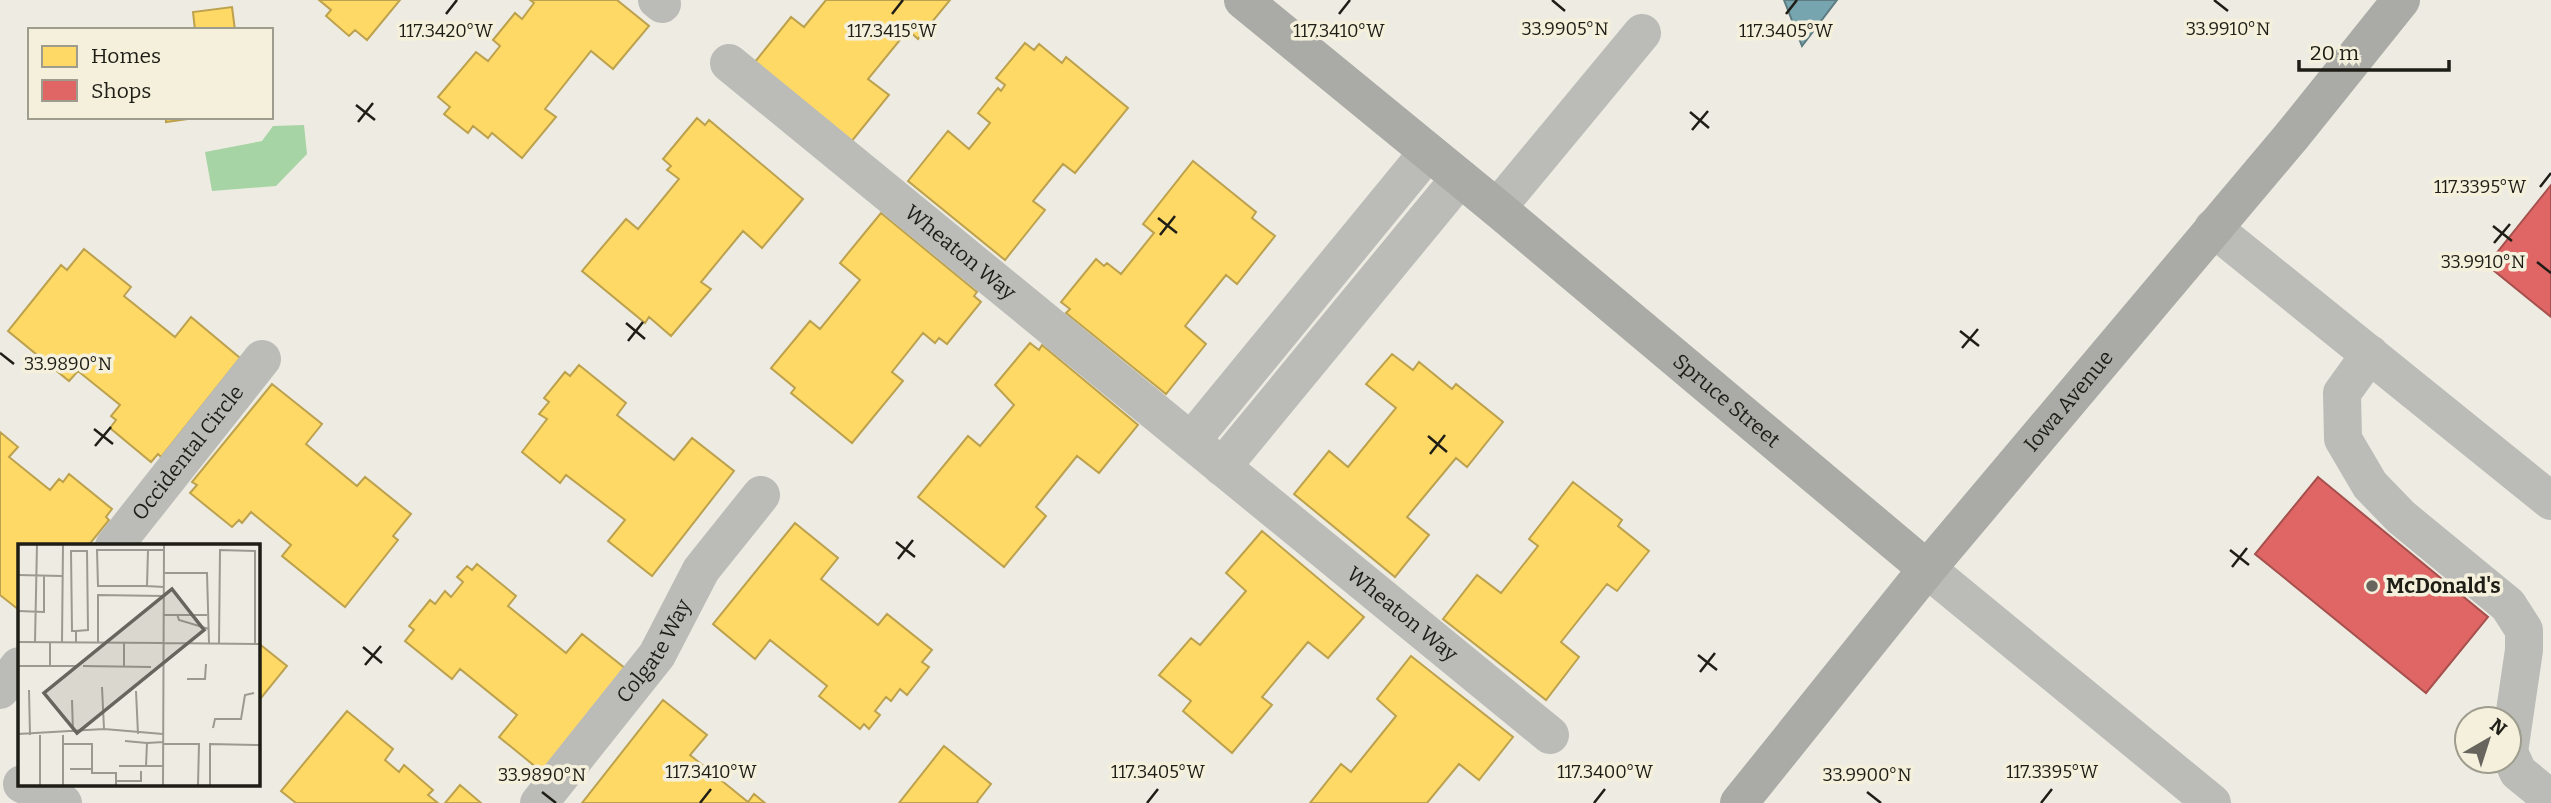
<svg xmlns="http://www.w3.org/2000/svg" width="2551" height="803" viewBox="0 0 2551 803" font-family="Bitter,serif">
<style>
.water{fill:#a6d4a4}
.homes{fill:#ffd966;stroke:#bca14e;stroke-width:2}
.shops{fill:#e06666;stroke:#a6504e;stroke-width:2}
.public{fill:#76a5af;stroke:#5c7c81;stroke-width:2}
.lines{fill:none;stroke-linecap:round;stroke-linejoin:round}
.minor{stroke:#bbbcb8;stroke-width:38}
.major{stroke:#aaaba6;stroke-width:38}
.ticks{fill:none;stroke:#1e1d16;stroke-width:2.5}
.poi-dot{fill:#67655d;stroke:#f4f0dc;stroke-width:2.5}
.labels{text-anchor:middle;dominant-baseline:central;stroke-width:7;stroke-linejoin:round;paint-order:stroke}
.street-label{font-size:21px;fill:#1e1d16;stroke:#f4f0dc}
.poi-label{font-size:21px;font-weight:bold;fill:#1e1d16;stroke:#f4f0dc;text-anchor:start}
.inset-road{fill:none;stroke:#9b9990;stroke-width:2}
.view{fill:#67655d;fill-opacity:0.15;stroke:#67655d;stroke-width:3.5}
.inset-edge{fill:none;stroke:#1e1d16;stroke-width:3.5}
.ticks-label{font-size:18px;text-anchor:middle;fill:#1e1d16;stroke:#f4f0dc;stroke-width:7;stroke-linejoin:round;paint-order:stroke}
</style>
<rect width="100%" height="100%" fill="#eeece2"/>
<!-- water -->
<path class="water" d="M304 125 307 154 276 186 212 191 205 152 262 141 273 126Z"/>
<!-- homes -->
<path class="homes" d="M319 0H400L367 40 355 30 349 36 326 16 331 10Z
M530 0H617L649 26 613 69 591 51 545 109 556 117 522 158 492 133 488 138 473 126 468 133 444 114 450 107 438 97 476 52 488 61 500 46 493 40 515 13 522 19 534 3Z
M826 0H950L918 39 908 30 868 79 889 95 847 147 750 68 791 17 804 27Z
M232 7 235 30H195L193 12Z
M1025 43 1034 50 1039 44 1062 63 1066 57 1128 108 1075 173 1063 164 1033 201 1045 210 1005 260 908 181 948 131 969 149 990 123 978 113 998 88 1001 91 1005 85 996 78Z
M166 117H202L166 122Z
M697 118 705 125 709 120 803 199 762 248 743 231 701 282 711 289 671 336 649 317 645 323 582 271 626 219 638 229 679 179 667 170 671 166 663 159Z
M1193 161 1256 212 1252 218 1275 236 1237 284 1226 275 1185 326 1206 344 1166 394 1066 313 1070 309 1061 302 1096 259 1104 266 1107 263 1121 274 1154 233 1143 224Z
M881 213 977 292 974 296 981 302 947 344 939 338 935 343 923 333 892 372 903 381 852 443 791 393 795 388 771 368 810 321 820 329 860 280 840 263Z
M84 249 131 287 124 296 175 337 191 317 240 358 161 457 158 454 151 462 110 428 116 420 111 416 120 405 78 371 69 381 8 331 61 265 67 270Z
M1030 343 1039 350 1042 345 1138 425 1099 473 1077 456 1036 507 1046 516 1004 567 918 497 968 436 980 446 1014 405 995 385Z
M1392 354 1413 370 1419 362 1452 389 1456 384 1503 422 1467 467 1456 458 1407 517 1429 535 1395 577 1294 494 1329 451 1348 467 1396 408 1366 384Z
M579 365 626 403 617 415 674 460 692 438 734 471 652 576 608 541 625 520 566 475 560 483 522 452 547 419 539 414 549 402 544 398 565 372 570 376Z
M272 384 322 424 306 444 357 486 365 477 411 514 393 536 398 540 345 607 282 556 291 545 251 512 242 523 239 520 232 527 190 493 197 485 192 482Z
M0 432 18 447 9 457 50 490 59 479 63 482 69 474 112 509 106 517 109 520 88 546H19V610L0 595Z
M1573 482 1622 520 1618 526 1649 551 1617 591 1607 584 1561 642 1579 657 1546 700 1443 619 1477 575 1501 593 1538 546 1529 539Z
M795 523 838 558 821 579 878 625 887 614 932 650 922 662 929 667 907 695 900 689 891 701 886 697 875 711 880 715 869 729 864 724 860 729 819 696 827 686 770 640 755 659 713 624Z
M1262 531 1364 617 1328 658 1308 642 1262 697 1272 705 1232 753 1183 711 1191 701 1159 675 1191 638 1200 645 1246 591 1226 573Z
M477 564 516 596 508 606 566 653 582 634 626 669 542 772 499 737 517 715 460 669 452 679 405 641 414 630 409 626 430 600 435 604 445 591 451 597 463 582 457 577 467 566 472 570Z
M257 642 287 666 257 703Z
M1411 656 1513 737 1479 780 1459 764 1427 803H1310L1341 764 1351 772 1396 716 1377 699Z
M663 700 707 735 690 755 748 802 754 794 765 803H582Z
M347 711 393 749 385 760 399 772 404 765 433 790 428 795 438 803H296L281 791Z
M944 746 991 784 977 802 978 803H899Z
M460 785 481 803H445Z"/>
<!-- shops -->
<path class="shops" d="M2551 185V317L2487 265Z
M2318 477 2488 617 2426 693 2255 554Z"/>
<!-- public -->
<path class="public" d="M1784 0H1837L1802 46Z"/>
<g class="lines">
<!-- minor -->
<g class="minor">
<path d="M657 0 662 4"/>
<path id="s1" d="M729 63 1550 735"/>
<path d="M1497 208 1642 33"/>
<path d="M2213 228 2551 501"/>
<path d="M2370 354 2342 393 2343 439 2370 485 2401 517 2508 605 2524 630V650L2509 752 2518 772 2551 799"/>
<path d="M1191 441 1428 152"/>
<path d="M1222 467 1460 178"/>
<path id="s2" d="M114 546 262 359"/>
<path d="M1927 569 2212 803"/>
<path d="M0 690 19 666"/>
<path d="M22 784 63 803"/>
<path id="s3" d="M539 803 657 655 701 570 761 495"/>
</g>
<!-- major -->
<g class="major">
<path id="s4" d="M1243 0 1497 208 1927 569"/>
<path id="s5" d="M1739 803 1927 569 2291 137 2401 0"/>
</g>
</g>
<!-- ticks -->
<path class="ticks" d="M1552 0 1565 11M2214 0 2228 11M446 14 457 0M892 14 903 0M1339 14 1350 0M1786 14 1797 0M356 105 375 120M1690 112 1709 128M358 122 373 103M1692 130 1708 111M2540 187 2551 173M1158 218 1177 233M2493 226 2512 241M1160 235 1175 216M2494 243 2510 224M2537 262 2551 273M626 323 645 339M1960 331 1979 346M628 341 643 322M1962 348 1978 329M0 353 14 364M94 429 113 444M1428 436 1447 452M95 446 111 427M1430 454 1445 435M896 542 915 557M2230 550 2249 565M898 559 913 540M2232 567 2247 548M363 647 382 663M1698 655 1717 670M365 665 381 646M1700 672 1715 653M542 792 556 803M1867 792 1881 803M700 803 711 789M1147 803 1158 789M1594 803 1605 789M2041 803 2052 789"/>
<!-- markers -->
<circle class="poi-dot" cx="2372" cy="586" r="7"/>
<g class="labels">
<!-- street labels -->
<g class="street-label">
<text stroke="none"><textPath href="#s1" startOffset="299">Wheaton Way</textPath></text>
<text stroke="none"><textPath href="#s4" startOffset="628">Spruce Street</textPath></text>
<text stroke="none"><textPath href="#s5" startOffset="520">Iowa Avenue</textPath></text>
<text stroke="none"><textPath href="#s2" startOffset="119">Occidental Circle</textPath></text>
<text stroke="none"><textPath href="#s1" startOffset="870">Wheaton Way</textPath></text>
<text stroke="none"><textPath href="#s3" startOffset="191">Colgate Way</textPath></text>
</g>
<!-- poi labels -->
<g class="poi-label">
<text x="2386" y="586">McDonald's</text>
</g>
</g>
<!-- overview -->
<g transform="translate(18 544)">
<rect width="242" height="242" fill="#eeece2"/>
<path class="inset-road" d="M146 6H130L129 42 146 43M146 29H189L191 99M0 31 44 32M129 42H80L79 6H130M0 67 26 68V32M159 70 161 76 191 85M146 71H189M0 98 146 99M17 98 19 0M44 98 45 0M58 98V87H54L53 7H69L70 86 58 87M80 98V51L146 52M146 99 242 100M201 100 202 6 237 7V100M0 122H60M32 122V98M65 122 133 123M106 123V99M169 135H187L188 120M84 143 86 185M11 146 12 191M118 147 120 190M54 156 55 188M195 184 197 175H223L227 151 236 149M0 190 86 185 145 190M22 191V241M107 197 129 199M45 200H74V229H98V241M145 200H181L180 241M101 222H145M128 222 129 199 146 198M52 225H74M98 237H123V227M0 241V190M45 241V191M145 241 146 0M192 241V200L242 201"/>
<path class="view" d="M154 45 186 86 59 189 26 149Z"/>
<rect width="242" height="242" class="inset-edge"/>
</g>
<g class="ticks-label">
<text x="1565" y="35">33.9905°N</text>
<text x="2228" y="35">33.9910°N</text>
<text x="892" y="37">117.3415°W</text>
<text x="1339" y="37">117.3410°W</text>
<text x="1786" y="37">117.3405°W</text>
<text x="446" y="37">117.3420°W</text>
<text x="2480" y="193">117.3395°W</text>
<text x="2483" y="268">33.9910°N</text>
<text x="68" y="370">33.9890°N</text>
<text x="711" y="778">117.3410°W</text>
<text x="1158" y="778">117.3405°W</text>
<text x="1605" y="778">117.3400°W</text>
<text x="2052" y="778">117.3395°W</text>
<text x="542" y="781">33.9890°N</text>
<text x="1867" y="781">33.9900°N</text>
</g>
<!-- legend -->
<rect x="28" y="28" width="245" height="91" fill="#f4f0dc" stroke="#9e9c8d" stroke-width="2"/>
<rect x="42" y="46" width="35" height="21" fill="#ffd966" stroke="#9e9c8d" stroke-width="2"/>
<text x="91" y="63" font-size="21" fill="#1e1d16">Homes</text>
<rect x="42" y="80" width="35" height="21" fill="#e06666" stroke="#9e9c8d" stroke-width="2"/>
<text x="91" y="98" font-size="21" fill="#1e1d16">Shops</text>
<!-- north arrow -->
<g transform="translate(2488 740) rotate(39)"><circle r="33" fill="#f4f0dc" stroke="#9e9c8d" stroke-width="2"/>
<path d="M0-5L12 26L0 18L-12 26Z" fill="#67655d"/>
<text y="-10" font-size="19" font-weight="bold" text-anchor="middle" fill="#1e1d16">N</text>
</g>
<!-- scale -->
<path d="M2299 60v10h150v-10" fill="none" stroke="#1e1d16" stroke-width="3.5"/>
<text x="2310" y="60" font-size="21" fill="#1e1d16" stroke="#f4f0dc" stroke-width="5" paint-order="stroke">20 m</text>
</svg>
